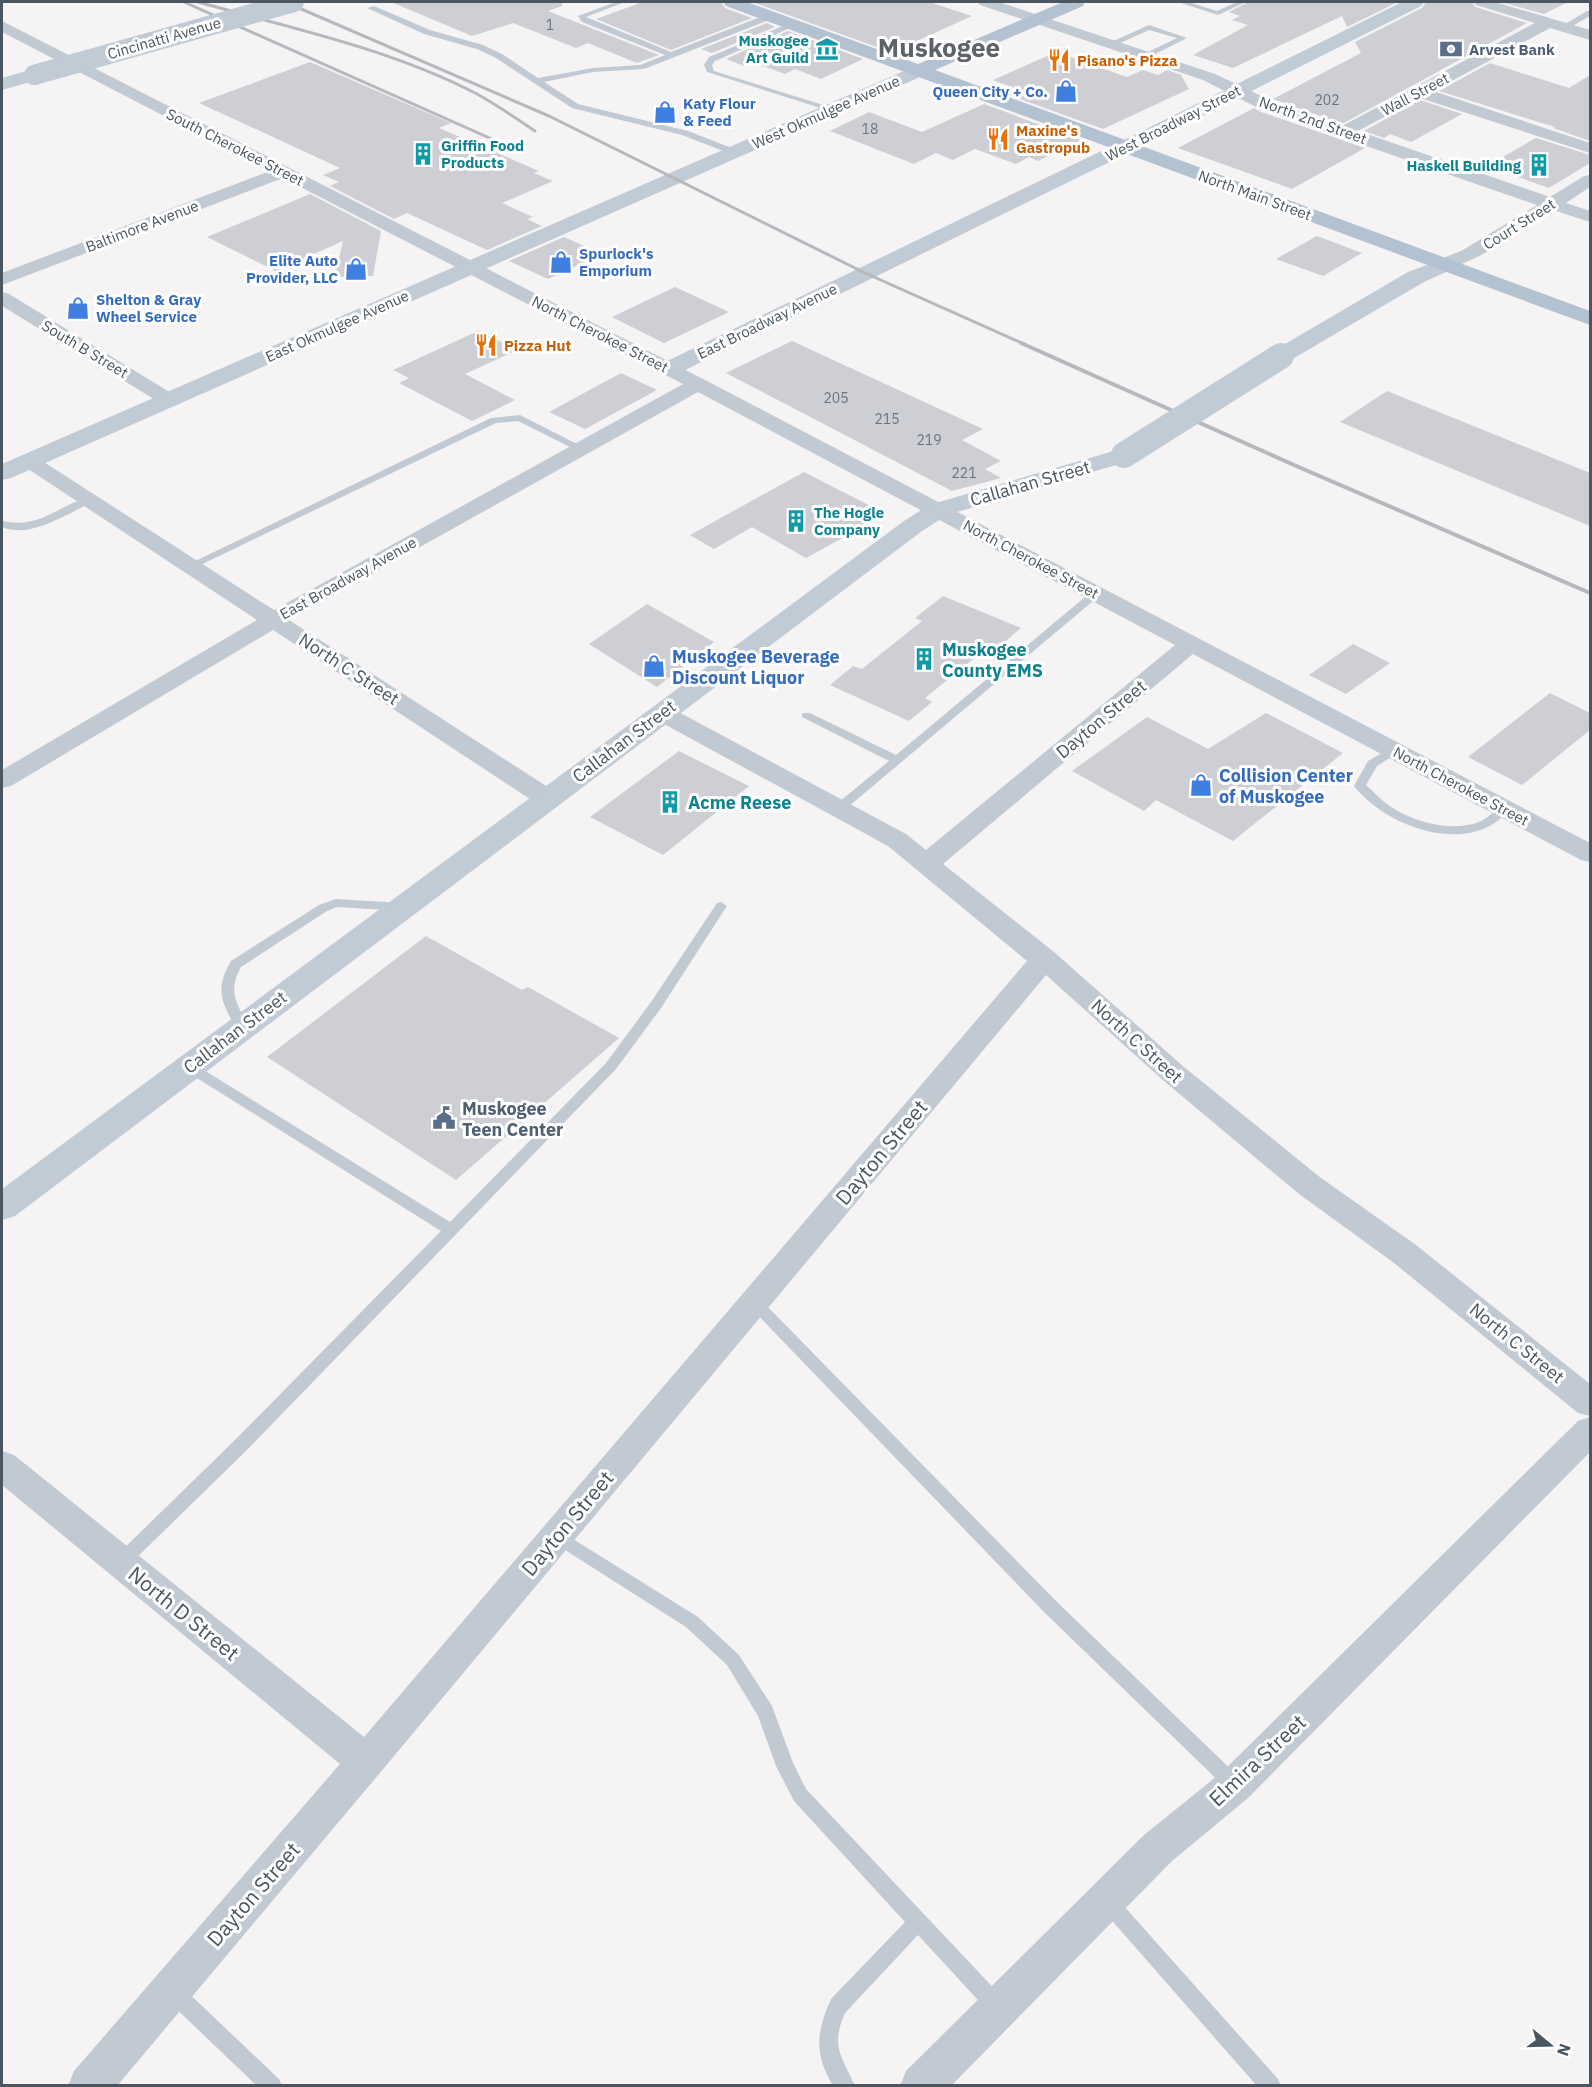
<svg xmlns="http://www.w3.org/2000/svg" width="1592" height="2087" viewBox="0 0 1592 2087" font-family="'IBM Plex Sans',sans-serif">
<style>
.building{fill:#cdcfd5}
.lines{fill:none;stroke-linecap:round;stroke-linejoin:round}
.lane{fill:#c1cad2;fill-rule:evenodd}
.street{fill:#c1cad2;fill-rule:evenodd}
.secondary{fill:#c1cbd6;fill-rule:evenodd}
.primary{fill:#b3c2d1;fill-rule:evenodd}
.rail-far1{stroke:#b5b8bd;stroke-width:3}
.rail{stroke:#b5b8bd;stroke-width:4}
.secondary-bridge-far1{stroke:#c1cbd6;stroke-width:20}
.secondary-bridge{stroke:#c1cbd6;stroke-width:26}
.labels{text-anchor:middle;dominant-baseline:central;stroke-width:6;stroke-linejoin:round;paint-order:stroke}
.far-number-label{font-size:14px;fill:#6b747e}
.far-street-label{font-size:15px;fill:#4a5661;stroke:#fff}
.far-culture-label{font-size:15px;font-weight:bold;fill:#0d838f;stroke:#fff;text-anchor:end}
.far-service-label{font-size:15px;font-weight:bold;fill:#4e5e75;stroke:#fff;text-anchor:start}
.far-food-label{font-size:15px;font-weight:bold;fill:#c56008;stroke:#fff;text-anchor:start}
.far-shop-label{font-size:15px;font-weight:bold;fill:#366cbe;stroke:#fff;text-anchor:start}
.street-label{font-size:18px;fill:#4a5661;stroke:#fff}
.culture-label{font-size:18px;font-weight:bold;fill:#0d838f;stroke:#fff;text-anchor:start}
.shop-label{font-size:18px;font-weight:bold;fill:#366cbe;stroke:#fff;text-anchor:start}
.service-label{font-size:18px;font-weight:bold;fill:#4e5e75;stroke:#fff;text-anchor:start}
.near-street-label{font-size:21px;fill:#4a5661;stroke:#fff}
.far-town-label{font-size:26px;font-weight:bold;fill:#5f6368;stroke:#fff}
</style>
<rect width="100%" height="100%" fill="#f5f3f3"/>
<!-- building -->
<path class="building" d="M391 2H562V6L548 11 659 55 637 63 588 43 576 48 513 23 472 36Z
M643 2H721L725 8 752 18 671 50 596 19Z
M752 2H929L972 16 908 45 901 42 885 50Z
M1248 2H1398L1347 27 1342 16 1233 68 1193 55 1248 25 1232 20 1240 16 1229 12Z
M1426 2H1472L1475 7 1527 23 1342 124 1273 99 1361 53 1355 42 1422 8Z
M1501 2H1568L1544 14Z
M767 23 775 27 712 53 701 49Z
M788 31 863 59 821 79 795 69 785 74 753 62 744 66 726 59Z
M1056 52 1127 77 1143 70 1158 75 1167 70 1181 75 1189 89 1103 129 1006 94 1017 89 993 80Z
M310 62 451 123 439 128 539 171 534 173 553 181 502 203 533 217 527 219 542 226 487 250 407 213 394 219 330 186 339 182 323 175 340 168 199 103Z
M1490 63 1569 88 1590 75V141L1553 128 1555 127 1439 91Z
M1420 100 1462 114 1411 142 1390 134 1384 138 1364 131Z
M984 104 1081 140 1038 161 1029 157 1016 164 975 149 953 160 936 153 914 164 830 131 869 112 922 132Z
M1254 108 1261 112 1365 148 1292 189 1178 148Z
M1536 138 1590 155V163L1549 188 1487 166Z
M310 194 381 231 373 276 335 277 343 241 276 271 207 237Z
M1317 236 1362 253 1323 276 1276 259Z
M564 237 602 254 548 279 509 261Z
M675 287 729 312 664 343 612 317Z
M478 331 517 350 465 374 515 400 472 421 399 383 409 378 393 370Z
M792 341 983 429 962 440 1001 461 985 469 1001 478 952 491 726 373Z
M621 373 657 390 585 429 549 412Z
M1387 391 1590 473V526L1340 422Z
M804 472 886 514 806 558 752 527 714 549 690 535Z
M943 596 1021 628 994 651 987 648 925 698 932 702 909 721 830 685 853 666 862 669 922 621 915 618Z
M647 604 714 642 657 687 589 644Z
M1353 644 1390 663 1346 694 1309 675Z
M1550 693 1590 713V730L1522 785 1468 757Z
M1266 713 1343 753 1233 841 1156 800 1144 811 1072 771 1147 717 1208 749Z
M679 751 749 786 663 855 590 817Z
M426 936 522 990 528 987 619 1038 456 1180 267 1057Z"/>
<g class="lines">
<!-- lane -->
<path class="lane" d="M616 2H625L586 17 671 52 768 14H774V18L644 69 593 72 544 82 578 104 688 131 737 150V154H731L682 135 572 108 496 58 477 49 424 34 367 8 374 6 430 30 483 45 502 54 538 78 593 68 640 65 665 55 582 22 578 16Z
M1178 2H1188L1217 11 1237 2H1246L1218 15Z
M1587 11H1590V16L1567 29 1560 27Z
M790 23 797 25 715 61 712 65 714 71 833 108V112L707 72 704 65 709 57Z
M1149 25 1187 38 1147 58H1144V54L1177 38 1149 30 1116 45 1109 43Z
M520 415 587 449 582 452 578 451 518 421 496 423 194 568H186L185 566 491 418Z
M89 497 94 500 93 502C66 514 31 539 2 527V521C40 529 55 507 89 497Z
M1095 591 1099 592V596L842 812H834L832 809 834 806 889 761 802 717V713H810L896 755 1091 592Z
M1394 746 1400 750 1398 753 1377 766 1366 785C1374 792 1382 801 1391 807 1416 823 1454 833 1481 821 1490 817 1495 808 1504 805L1510 809C1471 858 1387 828 1354 786L1368 761Z
M336 899 402 903 408 907 402 911 337 907 327 911 241 967C227 992 237 1004 249 1027L242 1032 237 1030C222 1003 214 990 231 961L319 905Z
M721 902 727 906 725 909 661 1008 616 1069 249 1448 127 1567 121 1569 115 1567 113 1562 115 1557 237 1438 441 1231 184 1070 182 1067 184 1064H194L450 1222 606 1063 651 1002 717 903Z
M754 1296 759 1298 1057 1602 1241 1779 1244 1785 1241 1791 1235 1793 1229 1791 1045 1613 749 1306 746 1302 749 1298Z
M557 1529 698 1617 739 1655 772 1706 793 1763 806 1789 1003 1998 1006 2005 1003 2012 996 2015 989 2012 918 1935 845 2013C830 2047 842 2056 855 2086H833C814 2053 816 2033 831 1999L905 1922 794 1801 776 1766 758 1716 727 1665 686 1627 551 1541 549 1536 551 1531Z
M1107 1892 1114 1895 1278 2079 1281 2086H1257L1100 1907 1098 1901 1100 1895Z
M173 1982 180 1985 279 2079 282 2086H257L166 1999 163 1992 166 1985Z"/>
<!-- street -->
<path class="street" d="M977 2H999L1215 74 1274 102 1342 126 1535 23 1476 5 1474 2H1495L1590 30V40L1550 28 1433 91 1590 143V153L1420 98 1358 131 1550 197 1584 176 1590 175V187L1566 203 1590 211V222L1553 210C1531 224 1462 274 1438 268L1436 264 1438 260 1463 250 1537 205 1262 110 1203 80 980 5Z
M2 21 705 380 1590 843V862L1581 860 1193 654 943 864 1054 952 1184 1067 1321 1178 1416 1245 1590 1384V1416L1578 1413 1394 1263 1299 1194 1164 1081 1046 975 379 1774 117 2086H68L74 2071 340 1764 2 1485V1451L14 1455 364 1737 1027 961 888 846 653 718 650 713 653 708 662 706 671 708 906 834 926 850 1175 645 698 392 289 620 557 793 561 799 557 805 548 807 539 805 273 630 11 786 2 788V770L257 620 22 465 18 461 22 457 29 455 36 457 274 610 683 384 283 178 2 285V273L270 171 2 32Z
M2 292 9 294 176 396 179 400 176 404H162L2 306Z
M1590 1417V1452L1248 1798 1172 1861 951 2086H900L906 2071 1144 1835 1222 1772 1578 1421Z"/>
<!-- secondary -->
<path class="secondary" d="M1402 2H1424L1421 6 1132 151 677 374 669 376 661 374 657 369 661 364 1118 143Z
M920 64 927 66 929 70 927 74 11 478 2 480V464Z
M34 69 41 71 43 75 41 79 2 90V78Z
M1445 258 1453 259 1456 264 1453 269 1424 282 1289 361 1281 363 1273 361 1270 356 1273 351 1408 272Z
M1124 448 1133 450 1136 455 1133 460 947 515 922 531 15 1216 2 1220V1189L904 521 929 505Z"/>
<!-- primary -->
<path class="primary" d="M723 2H747L918 64 1063 2H1085L1083 6 935 70 1590 311V325L726 6Z"/>
<!-- rail-far1 -->
<path class="rail-far1" d="M184 2 503 144
M198 2C291 28 391 49 477 94 497 105 516 118 535 131
M285 2 549 116 865 273 1024 344"/>
<!-- rail -->
<path class="rail" d="M1021 343 1294 465 1590 593"/>
<!-- secondary-bridge-far1 -->
<path class="secondary-bridge-far1" d="M34 75 294 2"/>
<!-- secondary-bridge -->
<path class="secondary-bridge" d="M1124 455 1281 356"/>
</g>
<!-- icons -->
<defs>
<g id="museum-bare" transform="scale(1.8)"><path d="M0-6L6-3V-2H-6V-3ZM-5-1h2V3h-2ZM-1-1h2V3h-2ZM3-1h2V3H3ZM-6 4H6V6H-6Z" fill="#0f9aa8" stroke="#fff" stroke-width="2.5" paint-order="stroke"/></g>
<g id="bank-bare" transform="scale(1.8)"><path d="M-6-4H6V4H-6ZM0-2.3a2.3 2.3 0 1 0 0 4.6a2.3 2.3 0 1 0 0-4.6Z" fill="#5c6f8a" stroke="#fff" stroke-width="2.5" paint-order="stroke"/></g>
<g id="restaurant-bare" transform="scale(1.8)"><path d="M-5-6h1v4h1v-4h1v4h1v-4h1v5L-1.5 .5V6h-2V.5L-5-1ZM5-6V6H3V1.5H1.5Q1.5-4 5-6Z" fill="#e8710a" stroke="#fff" stroke-width="2.5" paint-order="stroke"/></g>
<g id="shop-bare" transform="scale(1.8)"><path d="M-5-2.5h2.3a2.7 3.5 0 0 1 5.4 0H5L5.5 6h-11ZM-1.5-2.5h3a1.5 2.3 0 0 0-3 0Z" fill="#3f7fe0" stroke="#fff" stroke-width="2.5" paint-order="stroke"/></g>
<g id="building-bare" transform="scale(1.8)"><path d="M-4-6H4V6H1V3H-1V6H-4ZM-2.5-4.3h1.7v1.8h-1.7ZM.8-4.3h1.7v1.8H.8ZM-2.5-1h1.7V.8h-1.7ZM.8-1h1.7V.8H.8Z" fill="#0f9aa8" stroke="#fff" stroke-width="2.5" paint-order="stroke"/></g>
<g id="civic-bare" transform="scale(1.8)"><path d="M-.6-6.5H3V-4.5H.6V-3L4-1V1h2V6H-6V1h2V-1L-.6-3ZM-1.2 2.5V6h2.4V2.5Z" fill="#5c6f8a" stroke="#fff" stroke-width="2.5" paint-order="stroke"/></g>
</defs>
<g fill-rule="evenodd">
<use href="#museum-bare" x="827" y="49"/>
<use href="#bank-bare" x="1451" y="49"/>
<use href="#restaurant-bare" x="1059" y="60"/>
<use href="#shop-bare" x="1066" y="91"/>
<use href="#shop-bare" x="665" y="112"/>
<use href="#restaurant-bare" x="998" y="139"/>
<use href="#building-bare" x="423" y="154"/>
<use href="#building-bare" x="1539" y="165"/>
<use href="#shop-bare" x="561" y="262"/>
<use href="#shop-bare" x="356" y="269"/>
<use href="#shop-bare" x="78" y="308"/>
<use href="#restaurant-bare" x="486" y="345"/>
<use href="#building-bare" x="796" y="521"/>
<use href="#building-bare" x="924" y="659"/>
<use href="#shop-bare" x="654" y="666"/>
<use href="#shop-bare" x="1201" y="785"/>
<use href="#building-bare" x="670" y="802"/>
<use href="#civic-bare" x="444" y="1118"/>
</g>
<g class="labels">
<!-- far-number labels -->
<g class="far-number-label">
<text x="550" y="25">1</text>
<text x="1327" y="100">202</text>
<text x="870" y="129">18</text>
<text x="836" y="398">205</text>
<text x="887" y="419">215</text>
<text x="929" y="440">219</text>
<text x="964" y="473">221</text>
</g>
<!-- far-street labels -->
<g class="far-street-label">
<text transform="translate(164 38) rotate(-16)">Cincinatti Avenue</text>
<text transform="translate(1415 94) rotate(-28)">Wall Street</text>
<text transform="translate(826 112) rotate(-24)">West Okmulgee Avenue</text>
<text transform="translate(1313 120) rotate(20)">North 2nd Street</text>
<text transform="translate(1173 123) rotate(-27)">West Broadway Street</text>
<text transform="translate(235 147) rotate(27)">South Cherokee Street</text>
<text transform="translate(1255 195) rotate(20)">North Main Street</text>
<text transform="translate(1519 224) rotate(-32)">Court Street</text>
<text transform="translate(142 226) rotate(-21)">Baltimore Avenue</text>
<text transform="translate(767 321) rotate(-26)">East Broadway Avenue</text>
<text transform="translate(337 326) rotate(-24)">East Okmulgee Avenue</text>
<text transform="translate(600 334) rotate(27)">North Cherokee Street</text>
<text transform="translate(85 349) rotate(31)">South B Street</text>
<text transform="translate(1031 559) rotate(28)">North Cherokee Street</text>
<text transform="translate(348 578) rotate(-29)">East Broadway Avenue</text>
<text transform="translate(1461 786) rotate(28)">North Cherokee Street</text>
</g>
<!-- far-culture labels -->
<g class="far-culture-label">
<text x="809" y="40">Muskogee<tspan x="809" dy="17">Art Guild</tspan></text>
<text x="441" y="145" text-anchor="start">Griffin Food<tspan x="441" dy="17">Products</tspan></text>
<text x="1521" y="165">Haskell Building</text>
<text x="814" y="512" text-anchor="start">The Hogle<tspan x="814" dy="17">Company</tspan></text>
</g>
<!-- far-service labels -->
<g class="far-service-label">
<text x="1469" y="49">Arvest Bank</text>
</g>
<!-- far-food labels -->
<g class="far-food-label">
<text x="1077" y="60">Pisano's Pizza</text>
<text x="1016" y="130">Maxine's<tspan x="1016" dy="17">Gastropub</tspan></text>
<text x="504" y="345">Pizza Hut</text>
</g>
<!-- far-shop labels -->
<g class="far-shop-label">
<text x="1048" y="91" text-anchor="end">Queen City + Co.</text>
<text x="683" y="103">Katy Flour<tspan x="683" dy="17">&amp; Feed</tspan></text>
<text x="579" y="253">Spurlock's<tspan x="579" dy="17">Emporium</tspan></text>
<text x="338" y="260" text-anchor="end">Elite Auto<tspan x="338" dy="17">Provider, LLC</tspan></text>
<text x="96" y="299">Shelton &amp; Gray<tspan x="96" dy="17">Wheel Service</tspan></text>
</g>
<!-- street labels -->
<g class="street-label">
<text transform="translate(1030 483) rotate(-16)">Callahan Street</text>
<text transform="translate(349 669) rotate(33)">North C Street</text>
<text transform="translate(1101 719) rotate(-40)">Dayton Street</text>
<text transform="translate(624 741) rotate(-37)">Callahan Street</text>
<text transform="translate(235 1032) rotate(-37)">Callahan Street</text>
<text transform="translate(1137 1041) rotate(42)">North C Street</text>
<text transform="translate(1517 1343) rotate(39)">North C Street</text>
</g>
<!-- culture labels -->
<g class="culture-label">
<text x="942" y="649">Muskogee<tspan x="942" dy="21">County EMS</tspan></text>
<text x="688" y="802">Acme Reese</text>
</g>
<!-- shop labels -->
<g class="shop-label">
<text x="672" y="656">Muskogee Beverage<tspan x="672" dy="21">Discount Liquor</tspan></text>
<text x="1219" y="775">Collision Center<tspan x="1219" dy="21">of Muskogee</tspan></text>
</g>
<!-- service labels -->
<g class="service-label">
<text x="462" y="1108">Muskogee<tspan x="462" dy="21">Teen Center</tspan></text>
</g>
<!-- near-street labels -->
<g class="near-street-label">
<text transform="translate(881 1152) rotate(-50)">Dayton Street</text>
<text transform="translate(567 1523) rotate(-50)">Dayton Street</text>
<text transform="translate(184 1613) rotate(39)">North D Street</text>
<text transform="translate(1257 1760) rotate(-43)">Elmira Street</text>
<text transform="translate(253 1894) rotate(-49)">Dayton Street</text>
</g>
<!-- far-town labels -->
<g class="far-town-label">
<text x="939" y="47">Muskogee</text>
</g>
</g>
<!-- border -->
<rect width="1592" height="2087" fill="none" stroke="#4a5661" stroke-width="6"/>
<!-- north arrow -->
<g transform="translate(1550 2045) rotate(109)" stroke="#ffffff" stroke-width="4.5" paint-order="stroke">
<path d="M0-4.5L10 22L0 15L-10 22Z" fill="#4a5661"/>
<text y="-9" font-size="16" font-weight="bold" text-anchor="middle" fill="#4a5661">N</text>
</g>
</svg>
